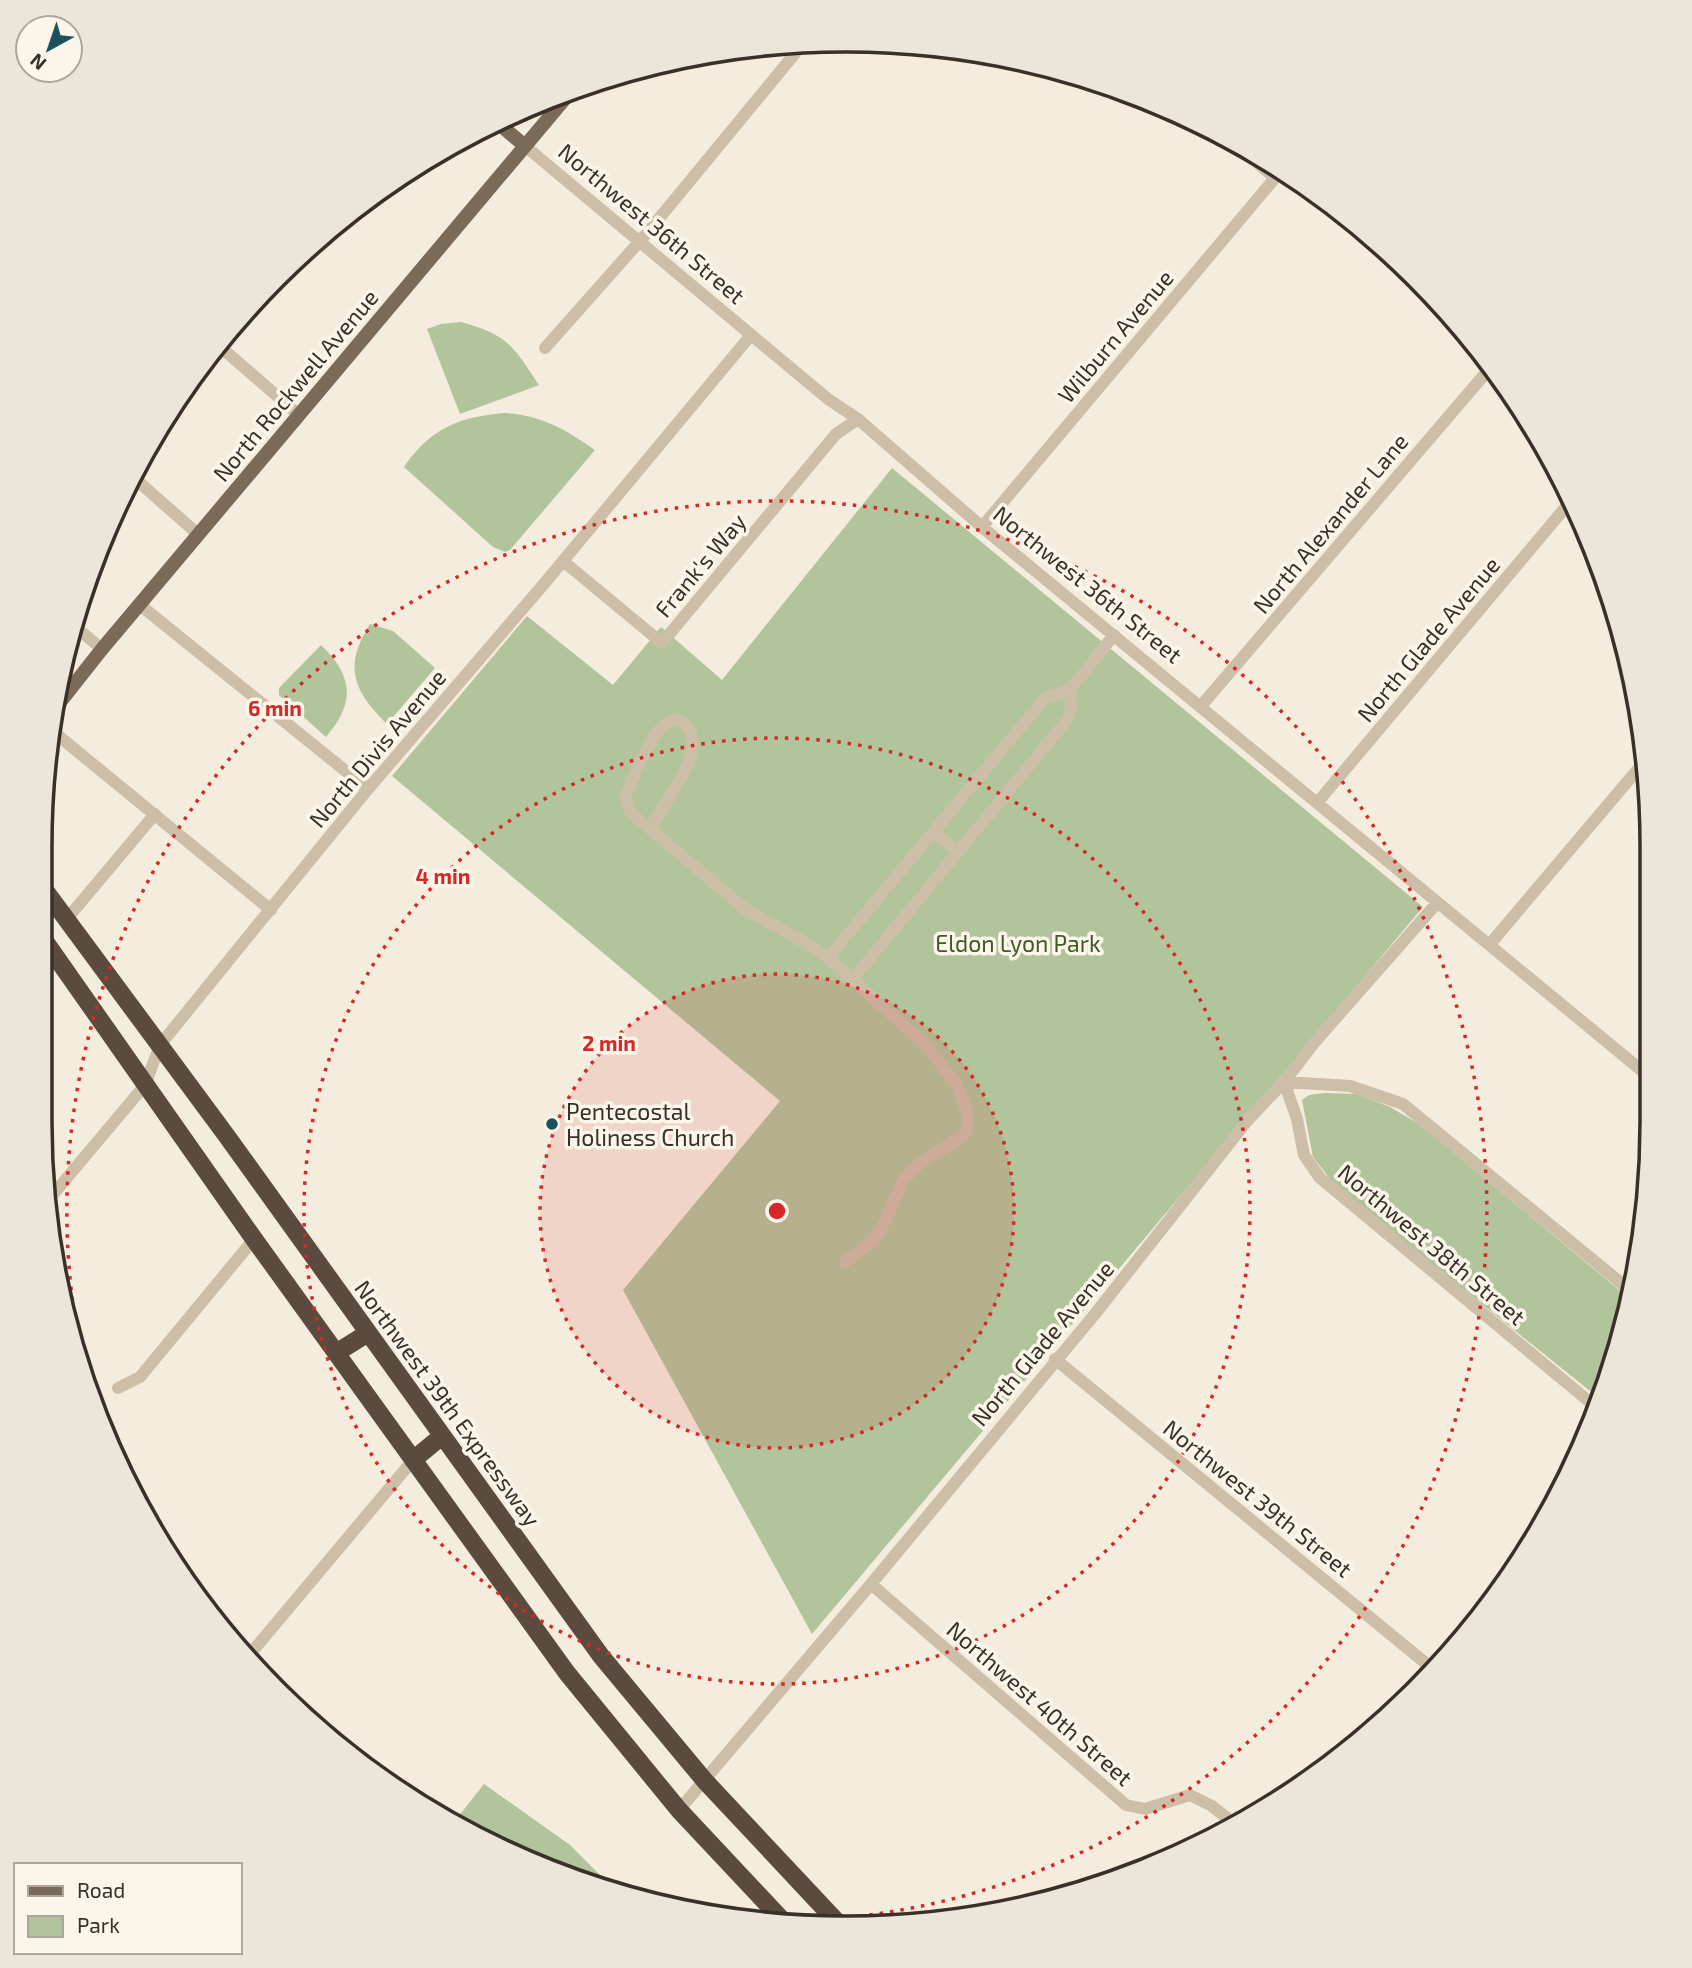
<svg xmlns="http://www.w3.org/2000/svg" width="1692" height="1968" viewBox="0 0 1692 1968" font-family="'Exo 2',sans-serif">
<style>
.green{fill:#b1c49c}
.lines{fill:none;stroke-linecap:round;stroke-linejoin:round}
.minor{stroke:#cdbea8;stroke-width:12}
.major{stroke:#7c6a59;stroke-width:14}
.highway{stroke:#5b4b3f;stroke-width:18}
.ring{fill:none;stroke:#d62828;stroke-width:3.5;stroke-dasharray:3.5 7}
.poi-dot{fill:#1b505e;stroke:#fbf5ea;stroke-width:2.5}
.labels{text-anchor:middle;dominant-baseline:central;stroke-width:7;stroke-linejoin:round;paint-order:stroke}
.street-label{font-size:23px;fill:#393028;stroke:#fbf5ea}
.park-label{font-size:23px;fill:#42592a;stroke:#fbf5ea}
.poi-label{font-size:23px;fill:#393028;stroke:#fbf5ea;text-anchor:start}
.rim{fill:none;stroke:#393028;stroke-width:3.5}
.centre{fill:#d62828;stroke:#fbf5ea;stroke-width:3.5}
.ring-label{font-size:21px;text-anchor:middle;font-weight:bold;fill:#d62828;stroke:#fbf5ea;stroke-width:7;stroke-linejoin:round;paint-order:stroke}
</style>
<rect width="100%" height="100%" fill="#f4ecdd"/>
<!-- green -->
<path class="green" d="M461 322C508 335 512 345 539 385L460 414 427 329 441 324Z
M506 413C541 415 567 430 595 450L510 550 505 552 493 547 404 467C432 427 459 417 506 413Z
M892 468 1423 907 812 1634 623 1290 780 1101 392 776 527 616 613 685 661 627 722 680Z
M370 624 393 631 435 668 387 724C353 690 343 667 370 624Z
M321 645C353 676 356 702 326 737L279 695V688Z
M1325 1093 1357 1094 1390 1107 1419 1124 1630 1299 1600 1399 1336 1187 1313 1157 1302 1100 1309 1095Z
M484 1784 570 1845 605 1880V1884L538 1867 454 1822Z"/>
<g class="lines">
<!-- minor -->
<path class="minor" d="M1233 142 1275 178
M525 146 828 399 858 419 982 527 1652 1079
M217 344 299 415
M545 348 647 233 802 45
M132 476 199 535
M982 527 1280 172
M563 561 662 643 836 434 858 419
M140 605 368 789
M73 625 102 649
M1201 706 1490 368
M50 729 271 910
M1317 803 1570 502
M650 828C662 807 687 775 692 751 693 742 693 733 687 726 661 696 631 784 625 798L631 813 745 909 804 942 828 958 925 1044 957 1085 967 1112V1128L963 1136 920 1163 904 1179 879 1234 861 1250 845 1262
M934 832 958 852
M66 920 155 814
M1490 944 1644 762
M828 958 1045 698 1070 690 1114 635
M852 980 1067 720 1071 708 1070 690
M50 1198 145 1085 160 1045 368 789 543 585 751 335
M1055 1359 1434 1670
M118 1388 140 1377 254 1239
M1597 1408 1320 1178 1304 1155 1297 1119 1284 1082 1350 1086 1403 1104 1632 1292
M871 1584 1126 1805 1145 1809 1190 1795 1212 1806 1232 1822
M246 1659 413 1460
M679 1810 871 1584 1095 1314 1247 1121 1284 1082 1314 1043 1437 903"/>
<!-- major -->
<path class="major" d="M498 123 525 146
M53 711 102 649 573 89"/>
<!-- highway -->
<path class="highway" d="M44 889 226 1135 601 1656 705 1781 839 1924
M44 940 254 1239 567 1673 679 1810 784 1922
M336 1353 368 1333
M413 1460 442 1436"/>
</g>
<!-- distance rings -->
<circle cx="777" cy="1211" r="237" fill="#d62828" fill-opacity=".12"/>
<g class="ring">
<circle cx="777" cy="1211" r="237"/>
<circle cx="777" cy="1211" r="473"/>
<path d="M88 1383A710 710 0 1 1 740 1920"/>
</g>
<!-- markers -->
<circle class="poi-dot" cx="552" cy="1124" r="7"/>
<g class="labels">
<!-- street labels -->
<g class="street-label">
<text transform="translate(652 223) rotate(40)">Northwest 36th Street</text>
<text transform="translate(1115 336) rotate(-50)">Wilburn Avenue</text>
<text transform="translate(295 385) rotate(-50)">North Rockwell Avenue</text>
<text transform="translate(1330 523) rotate(-50)">North Alexander Lane</text>
<text transform="translate(700 565) rotate(-50)">Frank's Way</text>
<text transform="translate(1088 584) rotate(39)">Northwest 36th Street</text>
<text transform="translate(1428 639) rotate(-50)">North Glade Avenue</text>
<text transform="translate(377 748) rotate(-50)">North Divis Avenue</text>
<text transform="translate(1432 1244) rotate(40)">Northwest 38th Street</text>
<text transform="translate(1042 1343) rotate(-50)">North Glade Avenue</text>
<text transform="translate(448 1403) rotate(54)">Northwest 39th Expressway</text>
<text transform="translate(1258 1498) rotate(39)">Northwest 39th Street</text>
<text transform="translate(1040 1703) rotate(41)">Northwest 40th Street</text>
</g>
<!-- park labels -->
<g class="park-label">
<text x="1018" y="943">Eldon Lyon Park</text>
</g>
<!-- poi labels -->
<g class="poi-label">
<text x="566" y="1111">Pentecostal<tspan x="566" dy="26">Holiness Church</tspan></text>
</g>
</g>
<!-- crop -->
<path d="M0 0H1692V1968H0ZM846 52H846A794 794 0 0 1 1640 846V1122A794 794 0 0 1 846 1916H846A794 794 0 0 1 52 1122V846A794 794 0 0 1 846 52Z" fill="#ebe5da" fill-rule="evenodd"/>
<path class="rim" d="M846 52H846A794 794 0 0 1 1640 846V1122A794 794 0 0 1 846 1916H846A794 794 0 0 1 52 1122V846A794 794 0 0 1 846 52Z"/>
<circle cx="777" cy="1211" r="10" class="centre"/>
<g class="ring-label">
<text x="275" y="716">6 min</text>
<text x="443" y="884">4 min</text>
<text x="609" y="1051">2 min</text>
</g>
<!-- legend -->
<rect x="14" y="1863" width="228" height="91" fill="#fbf5ea" stroke="#ada69c" stroke-width="2"/>
<rect x="28" y="1886" width="35" height="10" fill="#7c6a59" stroke="#ada69c" stroke-width="2"/>
<text x="77" y="1898" font-size="21" fill="#393028">Road</text>
<rect x="28" y="1916" width="35" height="21" fill="#b1c49c" stroke="#ada69c" stroke-width="2"/>
<text x="77" y="1933" font-size="21" fill="#393028">Park</text>
<!-- north arrow -->
<g transform="translate(49 49) rotate(220)"><circle r="33" fill="#fbf5ea" stroke="#ada69c" stroke-width="2"/>
<path d="M0-5L12 26L0 18L-12 26Z" fill="#1b505e"/>
<text y="-10" font-size="19" font-weight="bold" text-anchor="middle" fill="#393028">N</text>
</g>
</svg>
